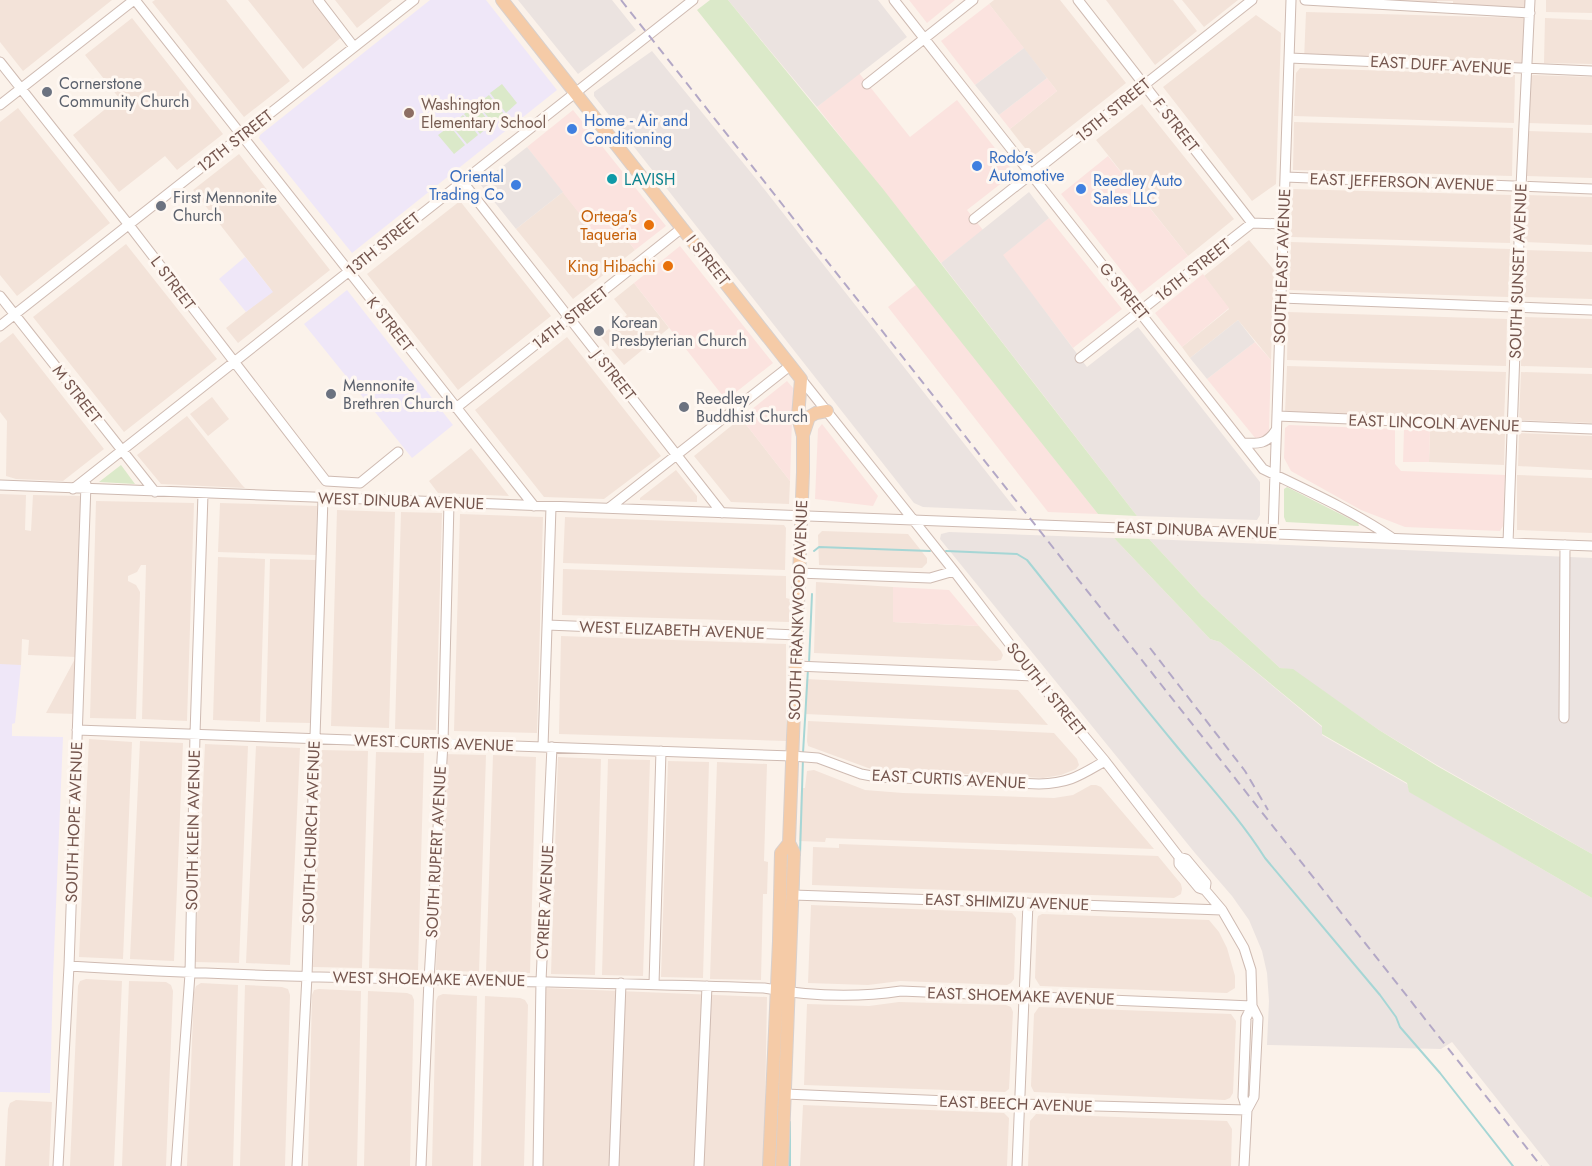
<svg xmlns="http://www.w3.org/2000/svg" width="1592" height="1166" viewBox="0 0 1592 1166" font-family="Jost,sans-serif">
<style>
.residential{fill:#f3e3d9}
.commercial{fill:#fbe3df}
.industrial{fill:#ebe3e0}
.education{fill:#efe7f8}
.green{fill:#dbe9c9}
.lines{fill:none;stroke-linecap:round;stroke-linejoin:round}
.stream{stroke:#a6d6d5;stroke-width:2}
.minor-casing{stroke:#cfbbb2;stroke-width:11}
.major-casing{stroke:#d8d0cd;stroke-width:14}
.minor{stroke:#fff;stroke-width:9}
.major{stroke:#f5cba7;stroke-width:12}
.rail{stroke:#b3a8c6;stroke-width:2;stroke-dasharray:9 6;stroke-linecap:butt}
.worship-dot{fill:#6b7280;stroke:#fef7f1;stroke-width:2}
.education-dot{fill:#8d6e63;stroke:#fef7f1;stroke-width:2}
.shop-dot{fill:#3f7fe0;stroke:#fef7f1;stroke-width:2}
.culture-dot{fill:#0f9aa8;stroke:#fef7f1;stroke-width:2}
.food-dot{fill:#e8710a;stroke:#fef7f1;stroke-width:2}
.labels{text-anchor:middle;dominant-baseline:central;stroke-width:6;stroke-linejoin:round;paint-order:stroke}
.street-label{font-size:16px;fill:#75564e;stroke:#fef7f1}
.worship-label{font-size:16px;fill:#5b616d;stroke:#fef7f1;text-anchor:start}
.education-label{font-size:16px;fill:#785e54;stroke:#fef7f1;text-anchor:start}
.shop-label{font-size:16px;fill:#366cbe;stroke:#fef7f1;text-anchor:start}
.culture-label{font-size:16px;fill:#0d838f;stroke:#fef7f1;text-anchor:start}
.food-label{font-size:16px;fill:#c56008;stroke:#fef7f1;text-anchor:end}
</style>
<rect width="100%" height="100%" fill="#fbf2ea"/>
<!-- residential -->
<path class="residential" d="M0 0H112L23 71 0 42Z
M155 0H226L290 81 244 117 152 2Z
M248 0H317L344 35 303 69Z
M335 0H392L357 28Z
M994 0H1060L1126 83 1032 157 1010 129 1057 91 989 4Z
M1106 0H1173L1197 31 1155 65Z
M1182 0H1238L1204 27Z
M1306 0H1525V10L1453 8V1H1437L1436 6Z
M1546 0H1592V13L1546 12Z
M1306 12 1525 18 1523 66 1304 60Z
M1256 15 1281 33 1276 184 1252 201 1163 87Z
M132 18 223 134 177 170 165 156 119 192 73 135 119 98 85 55Z
M1545 18 1592 20V64L1544 63Z
M1300 68 1515 75 1514 123 1294 116 1296 73Z
M1533 75 1592 77V125L1528 123 1530 77Z
M1142 104 1234 219 1188 256 1096 140Z
M18 108 110 223 17 296 0 275V122Z
M1294 122 1513 128 1512 176 1293 170Z
M1528 131 1592 133V178L1527 176Z
M239 154 330 270 238 343 226 328 272 291 193 190Z
M1292 189 1511 195 1510 243 1291 237Z
M563 192 604 245 621 232 635 250 573 299 516 229Z
M1526 195 1592 197V245L1525 242Z
M460 201 551 316 458 390 367 274Z
M1249 240 1274 270 1271 360 1238 320 1190 358 1182 347 1229 309 1204 276Z
M1291 242 1510 249 1508 297 1289 290Z
M126 244 217 359 124 432 33 317Z
M1524 250 1592 252V299L1523 297Z
M634 283 669 328 624 365 600 336 627 315 614 299Z
M1288 312 1507 319 1506 366 1287 360Z
M1522 317 1592 319V368L1521 366Z
M13 333 104 449 63 481 16 479 6 476 7 421 0 412V343Z
M567 337 661 456 604 499 544 497 475 410Z
M1287 366 1506 372 1504 420 1285 413Z
M1521 372 1592 374V423L1519 420Z
M212 397 229 419 208 436 190 414Z
M187 416 242 485 245 488 161 484 137 455Z
M741 418 790 481 789 504 731 502 694 456Z
M1430 430 1505 434 1504 465 1429 462Z
M1519 433 1592 436V470L1518 466Z
M471 448 483 463 509 496 438 493 429 481Z
M676 470 697 496V502L640 500V498Z
M1517 475 1592 478V533L1517 530Z
M0 494 26 495 25 530 31 531 33 495 82 496 76 714 46 713 76 657 28 655 29 640 22 639 21 665H0Z
M96 501 194 503 187 721 142 719 146 565H141L137 572 128 576V581L136 585 140 592 136 719 90 718Z
M220 503 317 506 316 555 218 552Z
M337 510 395 512 389 728 331 726Z
M401 512 442 513 436 730 395 729Z
M460 514 543 517 537 733 454 731Z
M565 517 784 525 786 528 785 570 563 563Z
M822 531 908 534 927 558V563L922 568 819 565 818 535Z
M218 557 265 559 260 722 213 720Z
M270 559 316 560 311 723 266 722Z
M563 569 786 576V598L790 599 789 622 562 615Z
M816 582 893 587V622L979 626 1001 651 1003 655 1001 660 996 661 814 653Z
M561 636 786 644V741L559 734Z
M806 679 1018 690 1048 725 805 714Z
M808 721 1054 733 1077 759 1079 765 1076 769 1061 775 1043 778 871 769 808 746 807 741Z
M89 739 132 742 123 959 79 957Z
M140 741 183 743 174 961 130 959Z
M205 744 248 746 239 963 195 962Z
M256 746 300 748 290 965 246 963Z
M320 750 368 751 362 968 313 967Z
M376 752 424 753 418 970 369 968Z
M442 754 486 755 479 972 436 970Z
M493 755 536 757 530 973 486 972Z
M558 757 601 759 595 975 551 974Z
M608 759 650 760 643 976 602 975Z
M668 761 709 762 703 978 661 977Z
M717 762 767 764 764 861 768 862 767 894H763L761 980 710 979Z
M814 770 865 790 903 793 1054 798 1073 795 1091 785H1096L1101 787 1154 849 826 838 825 842 799 841 801 788H805L807 771Z
M839 844 1158 856 1181 884 1182 889 1181 894 1174 898 812 885 813 847 839 848Z
M811 905 1012 913 1016 918 1014 979 1011 983 1007 985 900 981 868 985 808 983Z
M1042 914 1209 920 1219 932 1227 948 1235 976V988L1227 993 1040 986 1035 978 1037 921 1038 916Z
M86 979 122 981 114 1166H70L78 986 80 981Z
M129 981 166 982 171 985 173 991 166 1166H122Z
M201 983 238 985 233 1166H187L194 992 196 986Z
M245 985 282 987 288 989 290 995 285 1166H240Z
M546 988 767 997 764 1166H542Z
M319 989 361 991 357 1166H308L312 995 314 990Z
M368 991 407 993 412 995 414 1000 410 1166H364Z
M443 994 477 996 473 1166H432L436 1001 438 996Z
M485 996 520 998 525 1000 528 1005 524 1166H481Z
M899 1002 1006 1005 1011 1007 1013 1012 1009 1089 1005 1092 804 1085 807 1004 869 1006Z
M1039 1007 1231 1014 1236 1021 1233 1093 1230 1098 1225 1100 1034 1092 1031 1086 1034 1014Z
M16 1100 52 1102 49 1166H5L8 1109 10 1103Z
M803 1105 1004 1113 1009 1118 1007 1166H800Z
M1036 1114 1227 1121 1232 1129 1231 1166H1028L1030 1121Z"/>
<!-- commercial -->
<path class="commercial" d="M909 0H955L927 23Z
M989 4 1024 48 975 85 941 41Z
M859 73 910 137 957 100 1013 171 1012 175 967 210 983 230 941 263 817 107Z
M1047 78 1057 91 1010 129 999 115Z
M573 110 666 226 635 250 621 232 604 245 527 147Z
M1108 156 1188 256 1140 294 1061 194Z
M1049 218 1122 309 1073 348 1002 255Z
M680 246 773 363 726 400 634 283Z
M1203 274 1229 308 1182 347 1155 313Z
M917 284 1098 514 1048 512 888 307Z
M1255 342 1271 360 1269 430 1267 436 1256 439 1207 379Z
M787 381 793 388 790 481 741 418Z
M822 424 878 496 873 506 815 499 818 429Z
M1289 425 1395 429V464L1401 471 1505 475 1503 526 1500 531 1405 527 1361 510 1291 471 1284 458 1285 428Z
M1404 430H1430L1429 462H1403Z
M893 587 949 590 979 626 893 622Z"/>
<!-- industrial -->
<path class="industrial" d="M518 0H612L636 30 578 74Z
M728 0H878L907 37 817 107Z
M1024 48 1047 78 999 115 975 85Z
M652 51 757 180 1017 511 923 507 914 503 594 96V92Z
M527 147 563 192 516 229 480 184Z
M1029 192 1049 218 1003 255 1087 367 1138 327 1260 482V515L1257 520 1137 516 941 263Z
M1238 320 1255 342 1207 379 1190 358Z
M949 532 1114 538 1210 639 1220 642 1322 727V735L1407 784 1410 792 1592 898V1166H1550L1452 1042 1441 1049 1267 1045 1269 1001 1267 973 1262 951 1249 920 1232 896 1195 853 940 539 941 534Z
M1149 539 1592 558V854L1437 765 1379 730 1293 670 1280 668 1202 596Z"/>
<!-- education -->
<path class="education" d="M430 0H486L557 90 352 253 259 138 260 135Z
M245 257 273 292 246 312 219 279Z
M347 290 453 425 412 458 304 324Z
M0 664 21 665 15 723 12 724V736L63 737 53 978 50 1093 0 1092Z"/>
<!-- green -->
<path class="green" d="M710 0H728L883 189 1137 516 1098 514 697 10Z
M502 84 517 103 506 113 490 93Z
M489 95 504 114 493 123 477 104Z
M476 105 491 124 480 134 464 114Z
M463 115 478 135 467 144 451 125Z
M450 126 465 145 454 154 438 135Z
M121 465 135 484 99 482Z
M1287 487 1358 523 1359 526 1286 522 1284 517V489Z
M1114 538 1149 539 1202 596 1280 668 1293 669 1379 730 1437 766 1592 854V898L1409 792 1407 783 1322 734V726L1220 642 1210 639Z"/>
<g class="lines">
<!-- stream -->
<path class="stream" d="M814 551 819 547 930 551
M946 551 1017 554 1027 560C1076 621 1124 683 1174 743 1205 781 1239 817 1265 858L1380 995 1396 1017 1400 1027 1440 1073 1513 1166
M809 663 812 594
M803 753 808 669
M800 855 803 758
M798 894 799 866
M790 1166V1122"/>
<!-- minor casing -->
<g class="minor-casing">
<path id="minor" d="M135 0 534 506
M318 0 354 47
M894 0 1263 469C1306 490 1351 510 1391 537
M1078 0 1252 223
M1305 0 1530 13
M1289 58 1592 71
M0 62 129 225 326 481 360 483 398 452
M867 84 973 0
M0 105 134 0
M1285 177 1592 189
M462 181 722 513
M974 219 1252 0
M0 296 155 492
M1281 298 1592 310
M0 326 414 0
M1080 358 1252 223 1283 224
M801 379 954 571 1034 676 1105 761 1179 857 1186 859 1206 883 1205 890
M456 408 682 228
M1277 416 1592 429
M1243 443C1259 444 1267 444 1276 430
M0 485 1592 546
M73 489 693 0
M609 508 791 365
M1273 533 1291 0
M1508 543 1521 187 1530 0
M798 573 930 578 954 571
M547 625 797 635
M796 666 1034 676
M1564 718 1565 545
M77 730 792 756 818 758 861 774 877 777 1039 784C1070 783 1079 776 1105 761
M543 747 551 507
M1179 857V864L1199 888 1205 890 1222 910 1244 948 1251 970 1252 1006 1258 1018 1254 1097 1247 1110
M793 895 1222 910
M69 966C300 981 532 979 764 988 809 996 856 998 901 991L1252 1006
M654 984 661 751
M785 1094 1019 1104 1247 1110
M58 1166 69 966 86 484
M176 1166 190 974 195 734 203 494
M297 1166 307 976 323 498
M421 1166 429 980 443 743 449 503
M538 1166 541 981 552 747
M614 1166 621 983
M699 1166 707 986
M1017 1166 1028 903
M1244 1166 1247 1110 1243 1097 1246 1018 1252 1006"/>
</g>
<!-- major casing -->
<g class="major-casing">
<path id="major" d="M502 0 801 379 798 417 803 436V472L789 843 794 853 782 1166
M803 435 809 417 816 413 827 411
M769 1166 779 941 781 853 789 843"/>
</g>
<!-- minor -->
<use href="#minor" class="minor"/>
<!-- major -->
<use href="#major" class="major"/>
<!-- rail -->
<path class="rail" d="M621 0 1541 1166
M1150 648 1245 771 1268 810"/>
</g>
<!-- markers -->
<g class="worship-dot">
<circle cx="47" cy="92" r="6"/>
<circle cx="161" cy="206" r="6"/>
<circle cx="599" cy="331" r="6"/>
<circle cx="331" cy="394" r="6"/>
<circle cx="684" cy="407" r="6"/>
</g>
<circle class="education-dot" cx="409" cy="113" r="6"/>
<g class="shop-dot">
<circle cx="572" cy="129" r="6"/>
<circle cx="977" cy="166" r="6"/>
<circle cx="516" cy="185" r="6"/>
<circle cx="1081" cy="189" r="6"/>
</g>
<circle class="culture-dot" cx="612" cy="179" r="6"/>
<g class="food-dot">
<circle cx="649" cy="225" r="6"/>
<circle cx="668" cy="266" r="6"/>
</g>
<g class="labels">
<!-- street labels -->
<g class="street-label">
<text transform="translate(1441 65) rotate(3)">EAST DUFF AVENUE</text>
<text transform="translate(1113 110) rotate(-39)">15TH STREET</text>
<text transform="translate(1176 125) rotate(52)">F STREET</text>
<text transform="translate(235 141) rotate(-38)">12TH STREET</text>
<text transform="translate(1402 182) rotate(2)">EAST JEFFERSON AVENUE</text>
<text transform="translate(383 244) rotate(-39)">13TH STREET</text>
<text transform="translate(708 260) rotate(52)">I STREET</text>
<text transform="translate(1282 266) rotate(-88)">SOUTH EAST AVENUE</text>
<text transform="translate(1193 270) rotate(-38)">16TH STREET</text>
<text transform="translate(1518 271) rotate(-88)">SOUTH SUNSET AVENUE</text>
<text transform="translate(173 283) rotate(53)">L STREET</text>
<text transform="translate(1124 291) rotate(51)">G STREET</text>
<text transform="translate(570 318) rotate(-38)">14TH STREET</text>
<text transform="translate(390 324) rotate(52)">K STREET</text>
<text transform="translate(614 375) rotate(52)">J STREET</text>
<text transform="translate(77 394) rotate(52)">M STREET</text>
<text transform="translate(1434 423) rotate(2)">EAST LINCOLN AVENUE</text>
<text transform="translate(401 501) rotate(2)">WEST DINUBA AVENUE</text>
<text transform="translate(1197 530) rotate(2)">EAST DINUBA AVENUE</text>
<text transform="translate(798 610) rotate(-88)">SOUTH FRANKWOOD AVENUE</text>
<text transform="translate(672 630) rotate(2)">WEST ELIZABETH AVENUE</text>
<text transform="translate(1046 689) rotate(51)">SOUTH I STREET</text>
<text transform="translate(434 743) rotate(2)">WEST CURTIS AVENUE</text>
<text transform="translate(949 779) rotate(3)">EAST CURTIS AVENUE</text>
<text transform="translate(74 822) rotate(-88)">SOUTH HOPE AVENUE</text>
<text transform="translate(193 830) rotate(-89)">SOUTH KLEIN AVENUE</text>
<text transform="translate(311 832) rotate(-88)">SOUTH CHURCH AVENUE</text>
<text transform="translate(436 852) rotate(-87)">SOUTH RUPERT AVENUE</text>
<text transform="translate(545 902) rotate(-87)">CYRIER AVENUE</text>
<text transform="translate(1007 902) rotate(2)">EAST SHIMIZU AVENUE</text>
<text transform="translate(429 979) rotate(1)">WEST SHOEMAKE AVENUE</text>
<text transform="translate(1021 996) rotate(2)">EAST SHOEMAKE AVENUE</text>
<text transform="translate(1016 1104) rotate(2)">EAST BEECH AVENUE</text>
</g>
<!-- worship labels -->
<g class="worship-label">
<text x="59" y="83">Cornerstone<tspan x="59" dy="18">Community Church</tspan></text>
<text x="173" y="197">First Mennonite<tspan x="173" dy="18">Church</tspan></text>
<text x="611" y="322">Korean<tspan x="611" dy="18">Presbyterian Church</tspan></text>
<text x="343" y="385">Mennonite<tspan x="343" dy="18">Brethren Church</tspan></text>
<text x="696" y="398">Reedley<tspan x="696" dy="18">Buddhist Church</tspan></text>
</g>
<!-- education labels -->
<g class="education-label">
<text x="421" y="104">Washington<tspan x="421" dy="18">Elementary School</tspan></text>
</g>
<!-- shop labels -->
<g class="shop-label">
<text x="584" y="120">Home - Air and<tspan x="584" dy="18">Conditioning</tspan></text>
<text x="989" y="157">Rodo's<tspan x="989" dy="18">Automotive</tspan></text>
<text x="504" y="176" text-anchor="end">Oriental<tspan x="504" dy="18">Trading Co</tspan></text>
<text x="1093" y="180">Reedley Auto<tspan x="1093" dy="18">Sales LLC</tspan></text>
</g>
<!-- culture labels -->
<g class="culture-label">
<text x="624" y="179">LAVISH</text>
</g>
<!-- food labels -->
<g class="food-label">
<text x="637" y="216">Ortega's<tspan x="637" dy="18">Taqueria</tspan></text>
<text x="656" y="266">King Hibachi</text>
</g>
</g>
</svg>
